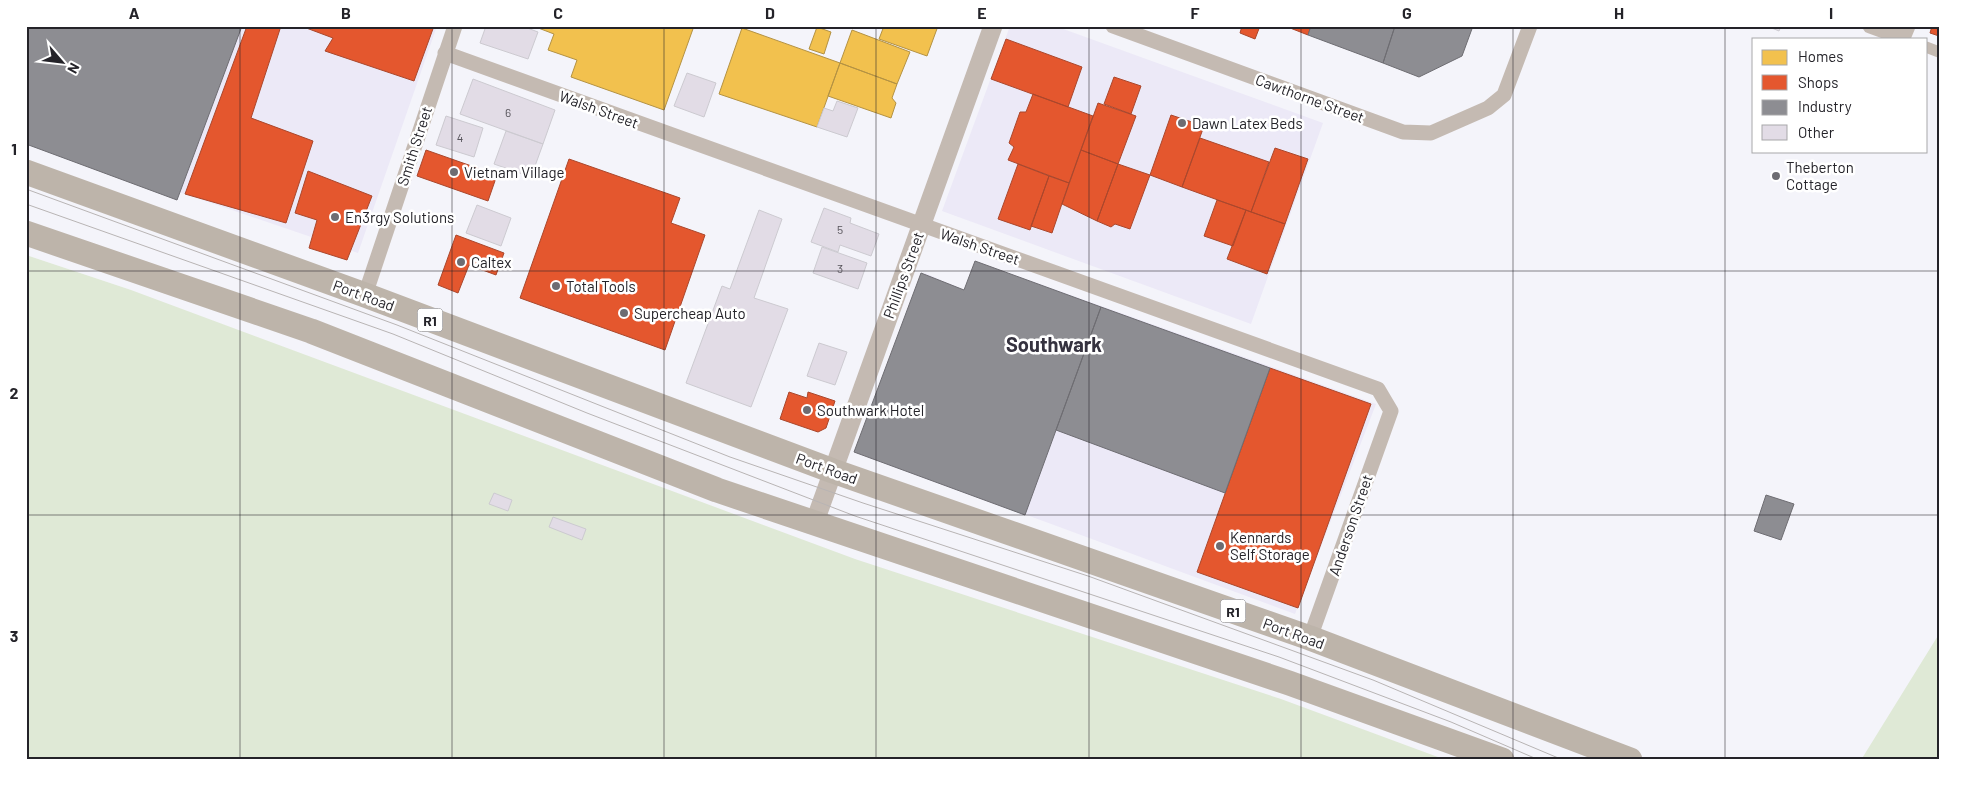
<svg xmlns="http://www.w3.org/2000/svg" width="1965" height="786" viewBox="0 0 1965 786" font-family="Barlow,sans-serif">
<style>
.built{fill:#ece9f7}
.green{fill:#dfe9d6}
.homes{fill:#f2c14e;stroke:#b49243}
.shops{fill:#e4572e;stroke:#aa472c}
.industry{fill:#8d8d92;stroke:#6e6d72}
.building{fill:#e2dce6;stroke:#cccad0}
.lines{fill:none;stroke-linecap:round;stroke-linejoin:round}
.pedestrian{stroke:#c4bab2;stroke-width:11}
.minor{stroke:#c4bab2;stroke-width:15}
.tertiary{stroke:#c4bab2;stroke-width:19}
.trunk{stroke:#bdb4aa;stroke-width:25}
.tram{stroke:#b8b4b4;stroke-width:1}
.grid{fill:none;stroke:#242329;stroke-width:1;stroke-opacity:0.55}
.poi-dot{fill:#6d6c72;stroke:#fff;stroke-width:2}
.labels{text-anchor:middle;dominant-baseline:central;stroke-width:5;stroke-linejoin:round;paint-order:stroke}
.number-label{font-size:12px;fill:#56535a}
.shield{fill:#fff;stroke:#666569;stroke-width:1}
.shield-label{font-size:14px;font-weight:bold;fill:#242329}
.street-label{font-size:15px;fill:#242329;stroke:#fff}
.poi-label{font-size:15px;fill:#242329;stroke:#fff;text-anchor:start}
.district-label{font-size:20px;font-weight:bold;fill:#35323f;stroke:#fff}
.neatline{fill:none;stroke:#242329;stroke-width:2}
.grid-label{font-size:16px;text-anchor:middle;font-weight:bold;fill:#242329}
</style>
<rect width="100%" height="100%" fill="#f4f4fa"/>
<!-- built -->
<path class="built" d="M26 26H437L358 253 26 140Z
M1010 26H1055L1323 123 1251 324 942 211Z
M975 261 1376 404 1295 614 875 459 863 436 925 273 964 290Z"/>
<!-- green -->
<path class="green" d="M26 255 131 290 855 559 1281 699 1446 760H26Z
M1939 634V760H1861Z"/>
<!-- homes -->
<path class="homes" d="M533 26H694L664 110 571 77 577 60 548 50 554 34Z
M884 26H938L927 56 879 39Z
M817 27 831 32 824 54 809 49Z
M742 28 840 63 817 127 719 94Z
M852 30 910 52 897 84 840 63Z
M840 63 897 84 892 98 896 103 891 118 828 96Z"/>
<!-- shops -->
<path class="shops" d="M247 26H281L251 118 313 141 286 223 185 194Z
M301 26H434L414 81 325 51 333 38Z
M1242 26H1260L1255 39 1240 33Z
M1285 26H1311L1308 35Z
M1932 26H1939V36L1930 33Z
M1006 39 1082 67 1068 107 991 79Z
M1114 77 1141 86 1131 114 1104 104Z
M1033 94 1093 116 1069 183 1008 160 1014 147 1009 143 1020 112H1026Z
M1098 103 1136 116 1118 164 1081 150Z
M1171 115 1204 126 1182 187 1150 175Z
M1200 138 1269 162 1251 212 1182 187Z
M1275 148 1308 159 1285 224 1251 212Z
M426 150 497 175 488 201 417 176Z
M1081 150 1118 164 1097 221 1062 204Z
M569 159 680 198 671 223 705 235 665 350 520 298Z
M1018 164 1049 176 1030 230 998 219Z
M1118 164 1150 175 1130 229 1115 224 1111 227 1097 221Z
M308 171 372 196 347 260 309 248 317 220 295 213Z
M1049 176 1069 183 1052 233 1031 226Z
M1217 200 1246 210 1233 246 1204 236Z
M1246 210 1285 224 1267 274 1227 259Z
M456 235 504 253 496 275 469 265 458 293 438 285Z
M1270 368 1371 404 1298 608 1197 572Z
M789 392 807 398 808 392 835 401 826 428 818 432 780 419Z"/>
<!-- industry -->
<path class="industry" d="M26 26H242L177 200 26 144Z
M1311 26H1395L1383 63 1308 35Z
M1395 26H1473L1462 56 1419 77 1383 63Z
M975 261 1101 307 1025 515 854 452 921 273 964 290Z
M1101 307 1270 368 1225 493 1056 430Z
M1766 495 1794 504 1781 540 1754 531Z"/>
<!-- building -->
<path class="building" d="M486 26H522L538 32 528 59 480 43Z
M1767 26H1781L1779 31Z
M687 73 716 83 704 117 674 106Z
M473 79 555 110 543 144 460 114Z
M837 101 858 108 847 137 817 127 824 108 833 111Z
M446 116 483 128 474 157 436 145Z
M506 131 543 144 531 177 494 164Z
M477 205 511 218 501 246 466 233Z
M824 208 851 218 850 223 879 234 871 256 840 245 838 252 811 242Z
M759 210 782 219 754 298 788 309 751 407 686 383 722 286 730 289Z
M822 247 867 263 858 289 813 273Z
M819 343 847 352 835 385 807 376Z
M494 493 512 500 508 511 489 504Z
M553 517 586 529 582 540 549 527Z"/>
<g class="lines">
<!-- pedestrian -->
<path class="pedestrian" d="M1926 47 1939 52"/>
<!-- minor -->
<path class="minor" d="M1113 26 1403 132 1431 133 1488 108 1504 95 1530 26
M1870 26 1903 38 1908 26
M445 53 1378 389 1391 411 1310 638
M365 295 455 26"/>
<!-- tertiary -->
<path class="tertiary" d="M814 524 993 26"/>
<!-- trunk -->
<path class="trunk" d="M26 172 365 295 833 471 1310 638 1630 760
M26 233 311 331 717 490 1289 683 1502 760"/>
<!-- tram -->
<path class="tram" d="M26 189 397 325 730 457 863 503 1088 576 1373 680 1563 760
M26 204 393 334 587 413 855 516 1279 657 1451 722 1539 760"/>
</g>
<!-- grid -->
<path class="grid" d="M240 26V760M452 26V760M664 26V760M876 26V760M1089 26V760M1301 26V760M1513 26V760M1725 26V760M26 271H1939M26 515H1939"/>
<!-- markers -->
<g class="poi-dot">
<circle cx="1182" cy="123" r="5"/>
<circle cx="454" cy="172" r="5"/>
<circle cx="1776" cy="176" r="5"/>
<circle cx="335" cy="217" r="5"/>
<circle cx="461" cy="262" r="5"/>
<circle cx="556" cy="286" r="5"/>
<circle cx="624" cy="313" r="5"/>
<circle cx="807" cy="410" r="5"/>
<circle cx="1220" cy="546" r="5"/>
</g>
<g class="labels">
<!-- number labels -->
<g class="number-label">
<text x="508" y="112">6</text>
<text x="460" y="137">4</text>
<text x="840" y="229">5</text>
<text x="840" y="268">3</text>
</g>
<!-- shield labels -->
<g class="shield">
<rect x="417.5" y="308.5" width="25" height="23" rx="4"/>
<rect x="1220.5" y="599.5" width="25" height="23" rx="4"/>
</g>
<g class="shield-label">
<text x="430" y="320">R1</text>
<text x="1233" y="611">R1</text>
</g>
<!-- street labels -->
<g class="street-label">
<text transform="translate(1310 98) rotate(20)">Cawthorne Street</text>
<text transform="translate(599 109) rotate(20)">Walsh Street</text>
<text transform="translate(414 146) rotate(-72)">Smith Street</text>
<text transform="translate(980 246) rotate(19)">Walsh Street</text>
<text transform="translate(903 275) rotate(-70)">Phillips Street</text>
<text transform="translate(364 295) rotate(20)">Port Road</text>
<text transform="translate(827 468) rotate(20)">Port Road</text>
<text transform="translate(1350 525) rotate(-71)">Anderson Street</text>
<text transform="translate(1294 633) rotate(20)">Port Road</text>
</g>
<!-- poi labels -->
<g class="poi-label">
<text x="1192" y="123">Dawn Latex Beds</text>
<text x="1786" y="167">Theberton<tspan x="1786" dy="17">Cottage</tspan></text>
<text x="464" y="172">Vietnam Village</text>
<text x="345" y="217">En3rgy Solutions</text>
<text x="471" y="262">Caltex</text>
<text x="566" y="286">Total Tools</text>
<text x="634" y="313">Supercheap Auto</text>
<text x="817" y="410">Southwark Hotel</text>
<text x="1230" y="537">Kennards<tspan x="1230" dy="17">Self Storage</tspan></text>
</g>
<!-- district labels -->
<g class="district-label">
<text x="1054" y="344">Southwark</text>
</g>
</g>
<!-- border -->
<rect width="1965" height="786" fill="none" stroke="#ffffff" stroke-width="55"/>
<!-- legend -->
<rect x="1752" y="38" width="175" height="115" fill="#ffffff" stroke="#a7a7a9"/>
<rect x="1762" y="50" width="25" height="15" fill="#f2c14e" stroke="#a7a7a9"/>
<text x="1798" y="62" font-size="15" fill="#242329">Homes</text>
<rect x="1762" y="75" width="25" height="15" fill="#e4572e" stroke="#a7a7a9"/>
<text x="1798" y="88" font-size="15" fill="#242329">Shops</text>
<rect x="1762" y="100" width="25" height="15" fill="#8d8d92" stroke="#a7a7a9"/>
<text x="1798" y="112" font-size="15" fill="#242329">Industry</text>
<rect x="1762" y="125" width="25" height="15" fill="#e2dce6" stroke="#a7a7a9"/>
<text x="1798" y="138" font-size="15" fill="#242329">Other</text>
<!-- north arrow -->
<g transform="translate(62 62) rotate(118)" stroke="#ffffff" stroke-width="4" paint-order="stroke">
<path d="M0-4L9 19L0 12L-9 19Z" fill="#242329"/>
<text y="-8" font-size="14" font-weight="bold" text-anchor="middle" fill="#242329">N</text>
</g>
<rect x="28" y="28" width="1910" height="730" class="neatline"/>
<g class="grid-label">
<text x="134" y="19">A</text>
<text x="346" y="19">B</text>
<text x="558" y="19">C</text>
<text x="770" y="19">D</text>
<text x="982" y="19">E</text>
<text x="1195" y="19">F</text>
<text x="1407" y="19">G</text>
<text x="1619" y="19">H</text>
<text x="1831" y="19">I</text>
<text x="14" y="155">1</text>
<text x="14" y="399">2</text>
<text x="14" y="642">3</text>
</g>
</svg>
